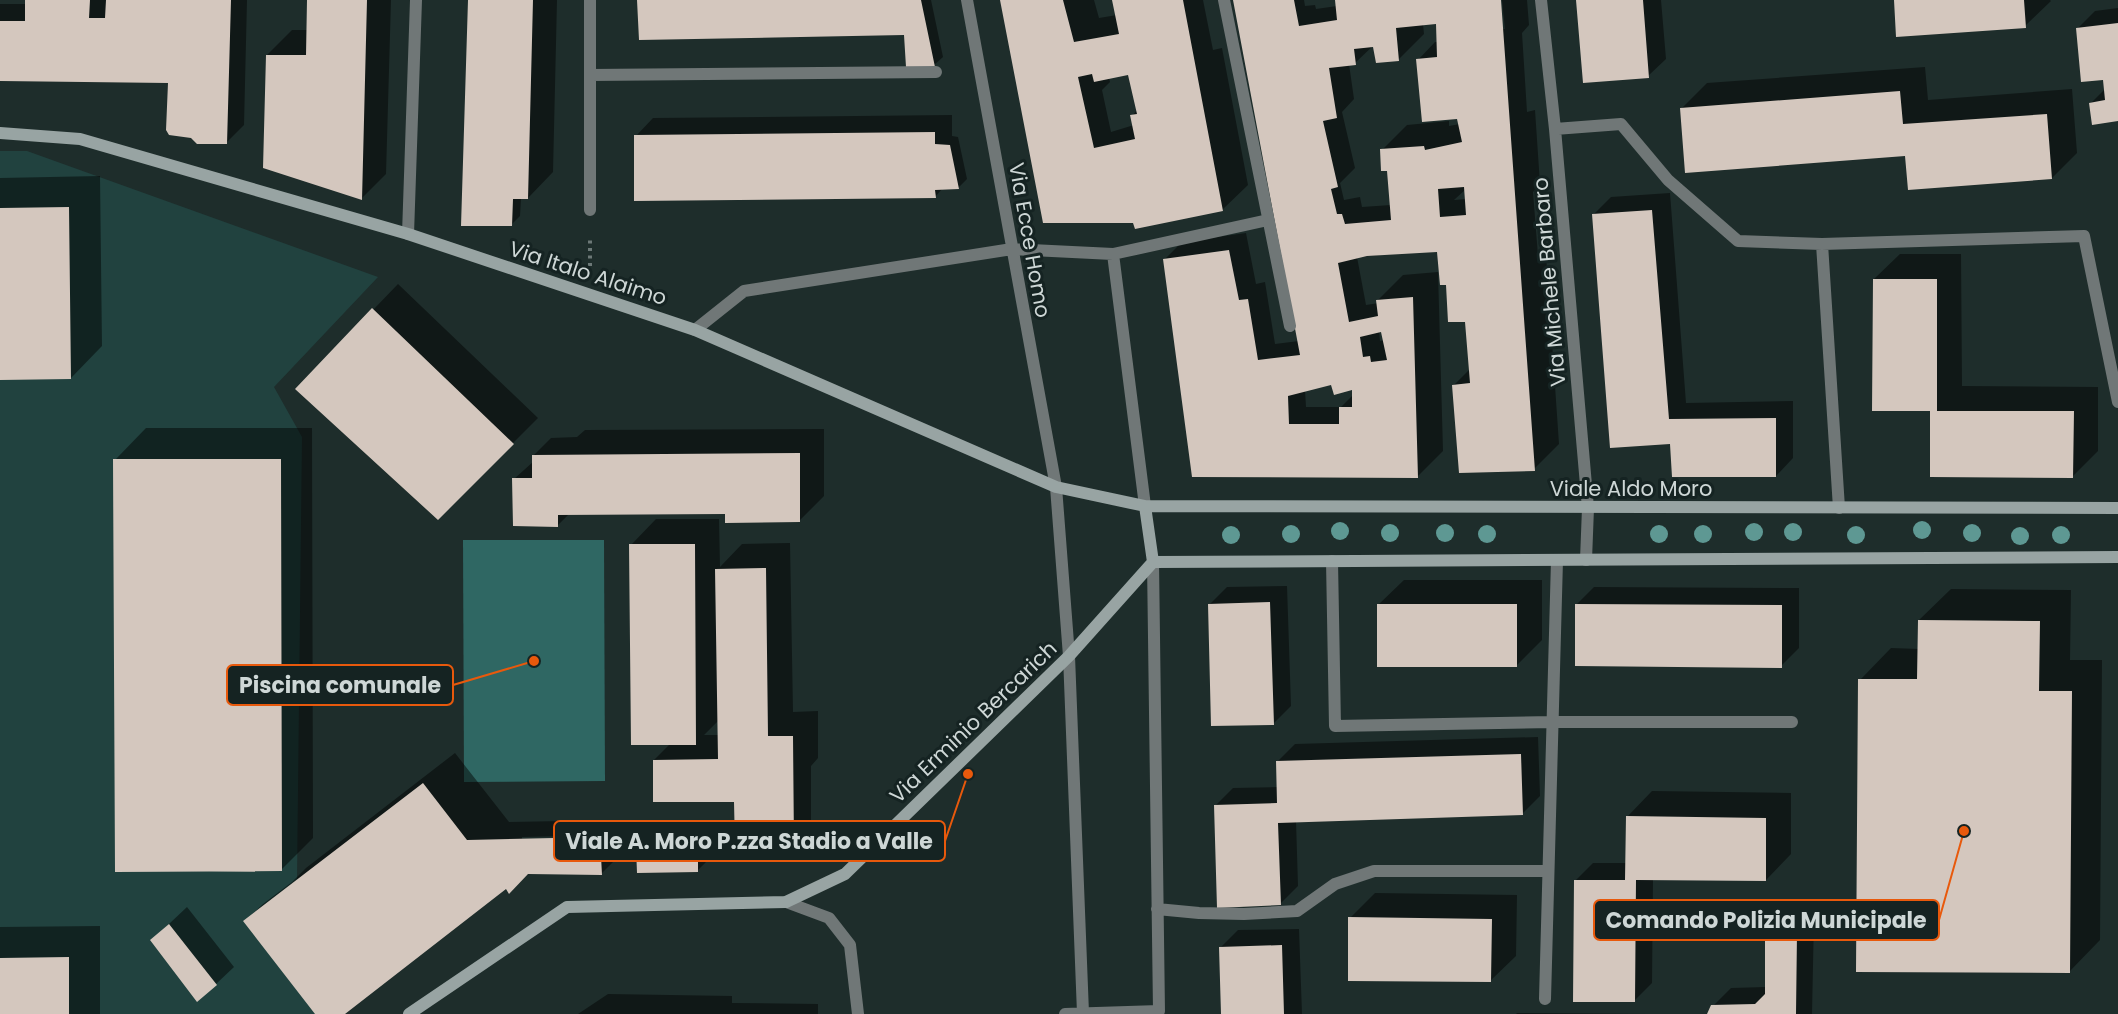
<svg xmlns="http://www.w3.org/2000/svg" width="2118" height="1014" viewBox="0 0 2118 1014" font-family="Poppins,sans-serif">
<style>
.green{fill:#21423f}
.water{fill:#2f6763}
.shadow{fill:#0007;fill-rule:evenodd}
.building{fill:#d4c7be;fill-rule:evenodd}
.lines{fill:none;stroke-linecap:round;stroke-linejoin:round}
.path{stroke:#6c7877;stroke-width:4;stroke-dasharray:3 4.5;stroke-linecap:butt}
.street{stroke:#707777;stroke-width:12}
.secondary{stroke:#98a4a3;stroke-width:12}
.tree{fill:#5e9893}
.labels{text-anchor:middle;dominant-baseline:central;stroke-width:6;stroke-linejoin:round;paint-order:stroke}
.street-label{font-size:21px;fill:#ced7d6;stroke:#152322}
.leader{fill:none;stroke:#e8590c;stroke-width:2}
.callout-dot{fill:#e8590c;stroke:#152322;stroke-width:2}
.callout{fill:#152322;stroke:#e8590c;stroke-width:2}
.callout-label{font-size:22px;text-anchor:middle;font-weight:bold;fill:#ced7d6}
</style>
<rect width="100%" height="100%" fill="#1e2d2b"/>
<!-- green -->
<path class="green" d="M0 151H27L378 277 274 387 302 437 297 880 315 1014H0Z"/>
<!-- water -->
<path class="water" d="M463 540H604L605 781 464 782Z"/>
<!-- shadow -->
<path class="shadow" d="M26 0H247L244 125 226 143 170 81 0 80V4H26Z
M309 0H391L386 174 361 199 267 55 292 30H308Z
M470 0H557L553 172 528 198H521L520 216 512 224Z
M639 0H931L943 57 934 65 907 31Z
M1001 0H1094L1099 18 1117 15 1114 0H1203L1213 50 1222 48 1248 185 1222 210 1136 227ZM1129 73 1137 110 1132 116 1134 125 1111 132 1102 90 1110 82 1109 78Z
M1235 0H1304L1305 6 1315 5 1316 9 1337 6 1336 0H1499L1502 29H1505L1502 0H1527L1529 25 1522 33 1527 112 1535 110 1540 184 1533 192 1538 256 1546 255 1559 444 1534 469 1454 385 1470 369 1466 321 1448 286 1439 250 1357 257 1366 305 1379 303 1378 300 1403 275 1438 272 1443 451 1418 476H1193L1164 260 1182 242 1246 233 1256 284 1265 282 1275 344 1299 341ZM1437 23 1438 42H1435L1418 60 1458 117 1460 124 1449 126V121L1407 125 1382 150 1389 170 1391 205 1362 207 1360 197 1344 200 1340 183 1355 168 1342 112 1354 99 1349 64 1355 63 1375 44 1399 59 1424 34 1423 24ZM1466 189V199L1454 200ZM1383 328 1385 340 1380 341 1379 331ZM1332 383 1354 389V394L1341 407H1306L1305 390Z
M1578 0H1661L1666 59 1648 76Z
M1895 0H2050L2051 1 2025 26Z
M2118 8V120L2091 103 2105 89 2104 79 2077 29 2095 11Z
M1925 67 1928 100 2072 89 2077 153 2052 178 1682 108 1707 83Z
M952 115V136L958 137 967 179 958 188H943L935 197 636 136 653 118Z
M100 176 102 346 71 378 0 379V178Z
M1670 193 1686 403 1793 401V458L1776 476 1672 442 1594 214 1611 197Z
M1900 254H1961L1962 386 2098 387V451L2073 476 1931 410 1874 279Z
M398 284 538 418 438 518 297 389Z
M146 428H312L313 838 281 870 115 460Z
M824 429V496L799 521 727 513 569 514 558 525 514 479 534 461V455L551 438 577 437 585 430Z
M656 519H719L720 567 742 544 790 543 793 712 818 711V758L811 766V826L794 844 735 800 654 760 671 743 631 545ZM719 720V735H704Z
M1404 580H1542V640L1517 665 1378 605Z
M1287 586 1291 706 1274 723 1209 605 1227 587Z
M1594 587 1799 588V648L1781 666 1577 604Z
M1951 589 2071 590 2070 660H2102L2100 940 2069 972 1860 680 1891 648 1919 649V620Z
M1538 737 1540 796 1522 814 1296 821 1298 886 1280 904 1215 806 1233 788 1278 787 1277 762 1295 744Z
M455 753 509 822 618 820 619 856 601 874 529 873 506 887 342 1014H317L245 921 263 904 292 882 306 868ZM608 835V838L522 840V837Z
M1652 791 1791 793V854L1766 880 1653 879 1652 983 1634 1001 1575 881 1593 863H1627V817Z
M646 838H706V862L697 871 638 847Z
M1375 893 1517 895 1516 956 1490 981 1350 918Z
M187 907 234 967 216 984 152 940Z
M1784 916H1814L1812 1014H1708L1713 1006 1731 988 1766 987V933Z
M100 926V1014H0V927Z
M1299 929 1302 1014H1222L1220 948 1238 930Z
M608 994 732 996V1003L818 1004V1014H578Z
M1517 1013 1646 1014H1516Z"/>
<!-- building -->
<path class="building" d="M25 0H90L89 18H105L106 0H231L227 144H197L191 138 169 135 166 130 168 83 0 81V21H25Z
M307 0H367L362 200 263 168 266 55H306Z
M468 0H533L528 199H513L512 226H461Z
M637 0H921L935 67H906L904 35 639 40Z
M1000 0H1063L1074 42 1119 34 1112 0H1183L1223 211 1135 229 1133 223H1043ZM1092 74 1094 82 1128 75 1137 114 1130 115 1135 139 1094 148 1078 77Z
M1233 0H1294L1299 26 1337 20 1335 0H1501L1535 471 1459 473 1452 385 1470 383 1465 322H1448L1446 285H1440L1437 252 1367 256 1338 263 1349 322 1378 316 1376 300 1413 297 1418 478 1192 477 1163 259 1229 250 1239 300 1248 299 1258 360 1300 355ZM1436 24 1437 57 1416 59 1422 122 1457 119 1462 142 1425 150 1424 146 1380 149 1381 171H1387L1391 220 1345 224 1342 214H1337L1331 189 1338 187 1323 121 1337 118 1329 68 1356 65 1354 49 1373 47 1376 63 1399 61 1396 28ZM1464 187 1466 215 1440 217 1438 189ZM1381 332 1387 360 1371 362 1370 356 1363 357 1360 337ZM1331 385 1334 395 1352 390V407H1339V424H1289L1288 396Z
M1576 0H1643L1649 78 1583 83Z
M1894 0H2024L2026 28 1896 37Z
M2118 23V121L2092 125 2089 103 2105 100 2103 80 2081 82 2076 28Z
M1900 91 1903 124 2047 114 2052 179 1908 190 1905 156 1685 173 1680 108Z
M935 132V144L950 145 959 189 935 190 936 198 634 201V135Z
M69 207 71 379 0 380V208Z
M1652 210 1669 419 1776 418V477H1672L1670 444 1610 448 1592 214Z
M1873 279H1937V411H2074L2073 478 1930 477V411H1872Z
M372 308 514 444 438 520 295 389Z
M800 453V522L725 523V514L558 515V527L513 526 512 478H532V455Z
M113 459H281L282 871 115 872Z
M629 544H695L696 745H631Z
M766 568 768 736H793L794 845 735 846 734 802H653V760L718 759 715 569Z
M1270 602 1274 725 1211 726 1208 604Z
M1377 604H1517V667H1377Z
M1575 604 1782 605V668L1575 666Z
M1918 620 2040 621 2039 691H2072L2070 973 1856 972 1858 679H1917Z
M1521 754 1523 815 1278 823 1281 905 1217 908 1214 805 1277 803 1276 761Z
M423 783 467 840 600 837 602 875 528 874 509 894 506 889 345 1014H315L243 921Z
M1626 816 1766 818V881L1636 880 1635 1002H1573L1574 880H1625Z
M698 846V872L637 873 636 847Z
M1348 917 1492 919 1491 982 1348 981Z
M169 924 217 985 197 1002 150 940Z
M1765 933H1797L1796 1014H1707L1711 1005 1755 1004 1765 994Z
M1282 945 1284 1014H1221L1219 947Z
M69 957V1014H0V958Z"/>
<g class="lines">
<!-- path -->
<path class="path" d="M590 266V237"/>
<!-- street -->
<path class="street" d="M590 0V210
M967 0 1056 487 1069 656 1083 1013
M1224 0 1290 326
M1541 0 1555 129 1588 508 1586 560
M590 75 936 72
M1555 129 1621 124 1668 180 1738 241 1822 244
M408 234 416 0
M1113 254 1268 220
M695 330 744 291 1012 249 1113 254 1145 506
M1839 508 1822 244 2084 236 2118 402
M1332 561 1335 726 1552 722H1792
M786 902 829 918 850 945 858 1014
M1157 909 1199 913 1244 914 1297 911 1335 884 1374 871H1548
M1545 999 1557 560
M1065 1014 1159 1011 1153 562"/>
<!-- secondary -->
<path class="secondary" d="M0 133 80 139 408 234 695 330 1056 487 1145 506 2118 508
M1145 506 1153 562
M1153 562 2118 557
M409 1014 567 907 786 902 845 874 1069 656 1153 562"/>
</g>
<!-- trees -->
<g class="tree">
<circle cx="1922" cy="530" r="9"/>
<circle cx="1340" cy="531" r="9"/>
<circle cx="1754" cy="532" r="9"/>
<circle cx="1793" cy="532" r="9"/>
<circle cx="1390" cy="533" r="9"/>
<circle cx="1445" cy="533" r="9"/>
<circle cx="1972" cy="533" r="9"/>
<circle cx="1291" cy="534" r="9"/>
<circle cx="1487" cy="534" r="9"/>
<circle cx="1659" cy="534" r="9"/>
<circle cx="1703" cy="534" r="9"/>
<circle cx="1231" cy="535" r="9"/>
<circle cx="1856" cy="535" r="9"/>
<circle cx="2061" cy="535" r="9"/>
<circle cx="2020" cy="536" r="9"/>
</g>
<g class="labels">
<!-- street labels -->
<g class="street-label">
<text transform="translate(1030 240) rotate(80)">Via Ecce Homo</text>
<text transform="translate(588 273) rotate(18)">Via Italo Alaimo</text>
<text transform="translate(1549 282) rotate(-95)">Via Michele Barbaro</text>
<text x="1631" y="488">Viale Aldo Moro</text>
<text transform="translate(973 722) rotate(-44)">Via Erminio Bercarich</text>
</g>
</g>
<!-- callouts -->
<path class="leader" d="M534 661L453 685M968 774L945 841M1964 831L1939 920"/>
<g class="callout-dot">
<circle cx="534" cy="661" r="6"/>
<circle cx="968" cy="774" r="6"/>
<circle cx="1964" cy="831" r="6"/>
</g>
<g class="callout">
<rect x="227" y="665" width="226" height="40" rx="6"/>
<rect x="554" y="821" width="391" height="40" rx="6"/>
<rect x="1594" y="900" width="345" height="40" rx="6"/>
</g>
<g class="callout-label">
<text x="340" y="693">Piscina comunale</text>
<text x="749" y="849">Viale A. Moro P.zza Stadio a Valle</text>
<text x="1766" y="928">Comando Polizia Municipale</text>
</g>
</svg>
